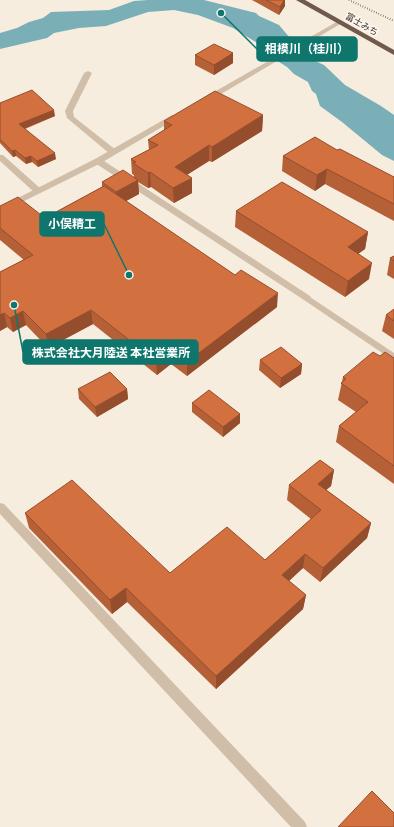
<svg xmlns="http://www.w3.org/2000/svg" width="394" height="827" viewBox="0 0 394 827" font-family="'PT Sans Narrow','Noto Sans JP',sans-serif">
<style>
.water{fill:#7aafb7}
.lines{fill:none;stroke-linecap:round;stroke-linejoin:round}
.service{fill:#d0bea9;fill-rule:evenodd}
.minor{fill:#d0bea9;fill-rule:evenodd}
.tertiary{fill:#d0bea9;fill-rule:evenodd}
.trunk{fill:#6f5a4c;fill-rule:evenodd}
.rail{stroke:#3c312a;stroke-width:2;stroke-dasharray:0.5 2;stroke-linecap:butt}
.wall{fill:#b56037}
.shaded-wall{fill:#944e2d}
.building{fill:#d37040;stroke:#944e2d}
.labels{text-anchor:middle;dominant-baseline:central;stroke-width:3.5;stroke-linejoin:round;paint-order:stroke}
.far-street-label{font-size:9px;fill:#3c312a;stroke:#fcf6ed}
.leader{fill:none;stroke:#0f766e;stroke-width:1.5}
.callout-dot{fill:#0f766e;stroke:#fcf6ed;stroke-width:1.5}
.callout{fill:#0f766e;stroke:#0f766e;stroke-width:1.5}
.callout-label{font-size:12px;text-anchor:middle;font-weight:bold;fill:#fff}
</style>
<rect width="100%" height="100%" fill="#f6eddf"/>
<!-- water -->
<path class="water" d="M148 0H204L256 13 259 16 279 25 290 38 311 59 324 65 345 85 381 106 394 115V161L382 155 342 122 320 106 316 94 312 91 308 82 294 74 287 67 268 55 259 44 233 28 198 15 174 10 148 12 106 26 79 28 54 33 47 38 0 49V33L17 28 29 22 43 18 51 12 109 10 134 1Z"/>
<g class="lines">
<!-- service -->
<path class="service" d="M0 155H3L41 189V193H35L0 161Z
M307 295 394 353V361L304 300 303 298 304 296Z
M0 503 4 504 305 822 307 827H291L0 514Z"/>
<!-- minor -->
<path class="minor" d="M88 71 92 73 73 111 74 117 116 150V154H110L67 118 65 111 84 73Z
M95 159H101L310 296 311 298 310 300H304L95 163Z"/>
<!-- tertiary -->
<path class="tertiary" d="M340 20 343 22 342 23 209 101H206L202 99Z
M172 115H178L179 117 101 163 0 213V207L95 159Z"/>
<!-- trunk -->
<path class="trunk" d="M296 0H305L394 50V55Z"/>
<!-- rail -->
<path class="rail" d="M349 0 394 21"/>
</g>
<!-- wall -->
<path class="wall" d="M252 0H285V6L279 15Z
M233 53V63L214 75 195 65V55Z
M0 103 55 116 25 129 56 159 38 167 32 162 26 164 16 156 13 157 0 143Z
M263 115 262 131 212 162 209 161 187 175 192 193 174 203 151 187 148 188 138 182 139 194 126 201 277 307 187 376 171 364 157 375 93 324 48 348 26 325 13 332 7 327 0 331V272L24 260 0 240V206L45 218 102 187V182L134 177V175L132 174 131 159 149 150 148 140 164 130V121Z
M337 150 394 177V221L325 184 315 191 282 171 283 156Z
M236 211 368 232 365 249 358 254 369 279 345 297 235 227Z
M394 256V279L387 275 390 258Z
M394 309V339L382 331 386 315Z
M380 356 394 358V484L336 442 339 426 356 412 338 400 343 377Z
M260 360 302 364 301 374 280 388 259 370Z
M78 389H127L128 399 97 417 79 399Z
M192 403 240 414V423L223 437 192 412Z
M334 470 331 486 326 490 371 523 367 538 320 582 303 568 289 581 306 595 303 609 216 689 127 602 112 614 29 528 25 513 170 573 265 560 311 519 287 500 289 485Z"/>
<!-- shaded-wall -->
<path class="shaded-wall" d="M284 0H285V6L279 15 280 7Z
M233 53V63L214 75V65Z
M54 110 55 116 20 130 19 124Z
M263 115 262 131 212 162V147Z
M209 145V161L175 182V167Z
M15 150 16 156 13 157 12 151Z
M55 153 56 159 38 167 37 161Z
M31 156 32 162 26 164 25 158Z
M327 169 325 184 315 191 317 175Z
M150 172 151 187 148 188V173Z
M192 178V193L174 203 173 188Z
M138 180 139 194 117 206 116 192Z
M368 232 365 249 345 263 348 247Z
M372 263 369 279 345 297 348 281Z
M278 293 277 307 187 376V362Z
M91 310 93 324 48 348 46 334Z
M23 311 26 325 13 332 10 318Z
M4 313 7 327 0 331V315Z
M171 350V364L157 375 156 361Z
M302 364 301 374 280 388 281 378Z
M127 389 128 399 97 417 95 407Z
M240 414V423L223 437V427Z
M334 470 331 486 315 499 318 484Z
M371 523 367 538 320 582 323 568Z
M305 554 303 568 280 589 282 575Z
M126 588 127 602 112 614 110 600Z
M306 595 303 609 216 689V676Z"/>
<!-- building -->
<path class="building" d="M266 0H284L280 7Z
M214 44 233 53 214 65 195 55Z
M32 90 54 110 19 124 55 153 37 161 31 156 25 158 15 150 12 151 0 139V103Z
M215 91 263 115 212 147 209 145 175 167 192 178 173 188 150 172 148 173 133 163 136 162 131 159 158 145 148 140 172 125 164 121Z
M315 137 337 150 340 149 394 177V204L327 169 317 175 283 156Z
M123 170 138 180 116 192 102 182Z
M282 182 368 232 348 247 372 263 348 281 236 211Z
M104 186 235 275 241 270 278 293 187 362 171 350 156 361 91 310 46 334 23 311 10 318 4 313 0 315V272L33 255 0 228V206L18 197 45 218Z
M394 256V261L390 258Z
M394 309V321L386 315Z
M281 347 302 364 281 378 260 360Z
M373 352 380 356 385 352 394 358V466L339 426 368 402 341 383 346 379 343 377Z
M110 372 127 389 95 407 78 389Z
M209 390 240 414 223 427 192 403Z
M320 460 334 470 318 484 371 523 323 568 305 554 282 575 306 595 216 676 126 588 110 600 25 513 72 480 170 573 227 527 265 560 321 510 289 485Z
M372 791 394 813V827H338Z"/>
<g class="labels">
<!-- far-street labels -->
<g class="far-street-label">
<text transform="translate(362 24) rotate(30)">富士みち</text>
</g>
</g>
<!-- callouts -->
<path class="leader" d="M221 13L257 49M129 275L104 224M14 305L23 352"/>
<g class="callout-dot">
<circle cx="221" cy="13" r="4"/>
<circle cx="129" cy="275" r="4"/>
<circle cx="14" cy="305" r="4"/>
</g>
<g class="callout">
<rect x="257" y="37" width="100" height="24" rx="4"/>
<rect x="40" y="212" width="64" height="24" rx="4"/>
<rect x="23" y="340" width="175" height="24" rx="4"/>
</g>
<g class="callout-label">
<text x="307" y="53">相模川（桂川）</text>
<text x="72" y="228">小俣精工</text>
<text x="111" y="357">株式会社大月陸送 本社営業所</text>
</g>
</svg>
